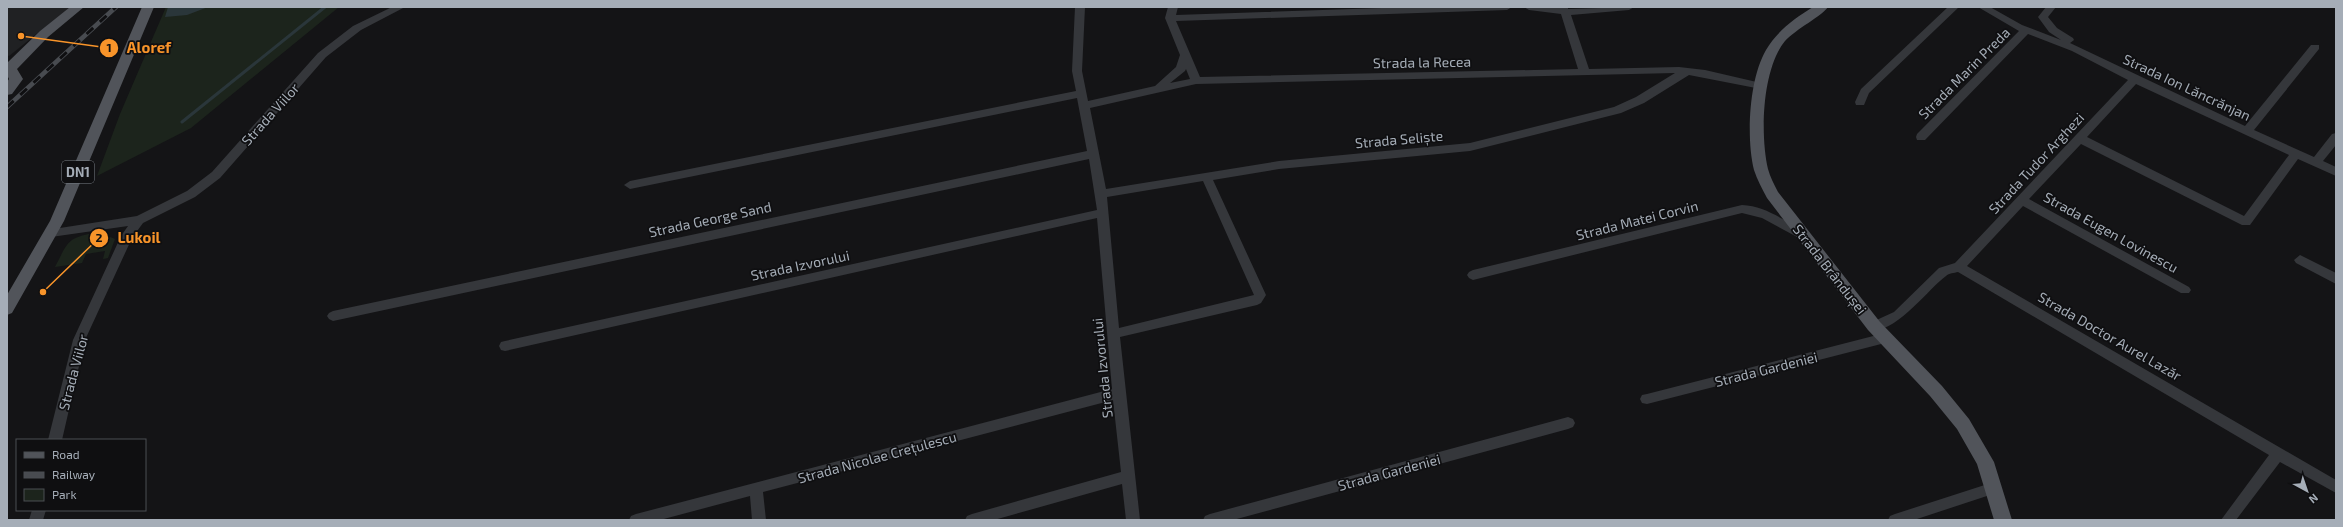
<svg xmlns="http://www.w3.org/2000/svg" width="2343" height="527" viewBox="0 0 2343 527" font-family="'Exo 2',sans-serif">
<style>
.built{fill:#202123}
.green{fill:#1c241c}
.water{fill:#2a363a}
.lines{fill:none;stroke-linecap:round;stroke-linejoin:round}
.stream{stroke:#2a363a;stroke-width:3}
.minor{fill:#35373b;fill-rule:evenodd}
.major{fill:#51545a;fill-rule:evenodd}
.rail-casing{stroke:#484b50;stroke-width:4.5}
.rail{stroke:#0f0f11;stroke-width:3;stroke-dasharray:9;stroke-linecap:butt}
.labels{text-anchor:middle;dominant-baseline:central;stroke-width:3.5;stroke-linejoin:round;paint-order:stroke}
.shield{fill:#0f0f11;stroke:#787e85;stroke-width:1}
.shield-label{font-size:13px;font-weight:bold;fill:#a5adb7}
.street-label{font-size:14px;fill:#a5adb7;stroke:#0f0f11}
.leader{fill:none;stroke:#f8942a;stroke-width:1.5}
.callout-dot{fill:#f8942a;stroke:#0f0f11;stroke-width:1.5}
.mark-label{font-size:12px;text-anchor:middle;font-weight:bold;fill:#111}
.callout-label{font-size:15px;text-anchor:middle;font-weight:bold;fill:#f8942a;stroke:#0f0f11;stroke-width:3.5;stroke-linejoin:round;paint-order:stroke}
</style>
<rect width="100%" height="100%" fill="#141416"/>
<!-- built -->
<path class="built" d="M7 7H70L9 56 7 55Z"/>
<!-- green -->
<path class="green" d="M166 7H339L191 128 97 176 120 114Z
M98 232 115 239 108 258 103 259 105 251 86 254 82 263 55 267C69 240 67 238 98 232Z"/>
<!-- water -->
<path class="water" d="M168 7H208L187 15 165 17Z"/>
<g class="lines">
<!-- stream -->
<path class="stream" d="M182 122 325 7"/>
<!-- minor -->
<path class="minor" d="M392 7H405L361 30 326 57 220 178 195 197 143 223 132 238 85 340 62 440H48L73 340 121 236 128 226 51 237 47 236 45 233 47 230 137 216 187 191 212 172 318 53 353 26Z
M1075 7H1085L1082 71 1088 101 1155 86 1176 67 1180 55 1165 18 1168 7H1178L1176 15 1412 7H1512L1507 10 1176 21 1200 77 1578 69 1561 14 1529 10 1524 7H1568V9L1634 7 1629 10 1571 15 1589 69 1679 67 1705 70 1761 83 1766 86 1761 89 1689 75 1644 103 1621 113 1470 151 1279 169 1213 180 1266 295 1261 303 1257 305 1120 337 1140 520H1126L1122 484 994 520H965L967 516 972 514 1121 472 1113 400 763 492 766 520H752L750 496 660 520H629L631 516 636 514 1112 389 1097 218 505 351 501 350 499 346 501 342 505 341 1097 210 1089 159 333 321 329 319 327 316 329 313 333 311 1087 151 1077 98 630 189 624 185 630 181 1076 91 1072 71ZM1186 69 1190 79 1170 83 1185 71ZM1675 73 1636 97 1614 107 1470 143 1279 161 1106 189 1090 108 1196 84ZM1203 181 1254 295 1119 328 1107 197Z
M1948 7H1959L1869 93 1864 105H1856L1855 102 1861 89Z
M1978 7H1990L2022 25 2061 40 2049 32 2038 17 2046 7H2056L2048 17 2057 28 2073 38 2074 40 2070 43 2245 126 2311 45H2319V49L2254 130 2314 157 2332 134 2336 133V145L2323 161 2336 167V176L2298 159 2250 225H2242L2081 144 2029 199 2189 287 2191 290 2189 293H2181L2023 206 1967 266 2336 480V493L2280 462 2236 520H2221L2269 455 1958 272C1954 273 1949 273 1946 276 1929 288 1893 337 1870 329L1868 326 1870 323 1894 312 1939 268 1955 263 2128 80 2072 51 2028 34 1925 140H1917L1916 137 1917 134 2019 31ZM2136 84 2289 155 2244 216 2087 137Z
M1742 205C1767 206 1785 222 1807 232L1809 235 1803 239 1799 238 1762 218 1742 213 1473 280 1469 278 1467 275 1469 272 1473 270Z
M2300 255 2336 273V284L2296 263 2294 260Z
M1885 333 1889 334 1891 338 1889 342 1885 343 1647 404 1642 403 1640 399 1642 395 1647 394Z
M1568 417 1573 419 1575 423 1573 427 1568 429 1233 520H1203L1205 516 1210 514Z
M1994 482 1999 484 2001 488 1999 492 1914 520H1888L1890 516 1895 514Z
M32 510H46L43 520H29Z"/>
<!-- major -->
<path class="major" d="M70 7H84L48 37 17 69 23 79 12 94 7 95V82L9 79 7 75V63L40 31Z
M142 7H154L64 221 12 313 7 315V295L50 221Z
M1813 7H1828C1822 16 1796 29 1785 41 1762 69 1760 135 1768 169 1770 177 1774 184 1778 192L1880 322 1942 386 1969 419 1994 462 2012 520H1994L1977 464 1957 429 1930 396 1868 330 1767 198C1762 189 1757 179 1754 170 1746 138 1749 79 1766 50 1777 31 1795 18 1813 7Z"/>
<!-- rail casing -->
<g class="rail-casing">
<path id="rail" d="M7 107 116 7"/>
</g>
<!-- rail -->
<use href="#rail" class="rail"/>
</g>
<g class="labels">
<!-- shield labels -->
<rect class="shield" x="62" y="161" width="32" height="22" rx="3"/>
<g class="shield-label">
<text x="78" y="172">DN1</text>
</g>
<!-- street labels -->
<g class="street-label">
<text transform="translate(1422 62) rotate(-1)">Strada la Recea</text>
<text transform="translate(1964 73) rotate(-45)">Strada Marin Preda</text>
<text transform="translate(2187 87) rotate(25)">Strada Ion Lăncrănjan</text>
<text transform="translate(270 114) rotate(-48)">Strada Viilor</text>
<text transform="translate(1399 139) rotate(-5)">Strada Seliște</text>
<text transform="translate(2036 163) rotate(-47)">Strada Tudor Arghezi</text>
<text transform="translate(710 219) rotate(-12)">Strada George Sand</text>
<text transform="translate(1637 220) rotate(-14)">Strada Matei Corvin</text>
<text transform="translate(2111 232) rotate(29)">Strada Eugen Lovinescu</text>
<text transform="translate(800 265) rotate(-12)">Strada Izvorului</text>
<text transform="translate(1830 269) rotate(52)">Strada Brândușei</text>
<text transform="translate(2110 336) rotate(30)">Strada Doctor Aurel Lazăr</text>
<text transform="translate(1102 368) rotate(-96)">Strada Izvorului</text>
<text transform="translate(1766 369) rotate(-14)">Strada Gardeniei</text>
<text transform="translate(73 372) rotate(-75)">Strada Viilor</text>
<text transform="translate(877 457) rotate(-15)">Strada Nicolae Crețulescu</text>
<text transform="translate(1389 472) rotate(-15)">Strada Gardeniei</text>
</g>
</g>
<!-- callouts -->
<path class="leader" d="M21 36L109 48M43 292L99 238"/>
<g class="callout-dot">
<circle cx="21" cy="36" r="4"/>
<circle cx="43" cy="292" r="4"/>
<circle cx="109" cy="48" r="10"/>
<circle cx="99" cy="238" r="10"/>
</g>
<g class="mark-label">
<text x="109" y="52">1</text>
<text x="99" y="242">2</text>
</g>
<g class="callout-label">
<text x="149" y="53">Aloref</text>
<text x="139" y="243">Lukoil</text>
</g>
<!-- border -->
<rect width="2343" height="527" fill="none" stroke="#a5adb7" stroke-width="16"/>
<!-- legend -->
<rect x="16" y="439" width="130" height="72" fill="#0f0f11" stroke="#4b4e53"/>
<rect x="24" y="452" width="20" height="6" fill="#51545a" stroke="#4b4e53"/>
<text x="52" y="459" font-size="12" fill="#a5adb7">Road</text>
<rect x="24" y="472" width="20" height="6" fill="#484b50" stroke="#4b4e53"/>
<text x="52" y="479" font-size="12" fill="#a5adb7">Railway</text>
<rect x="24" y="489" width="20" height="12" fill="#1c241c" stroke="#4b4e53"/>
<text x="52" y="499" font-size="12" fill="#a5adb7">Park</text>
<!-- north arrow -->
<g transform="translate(2307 491) rotate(140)" stroke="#0f0f11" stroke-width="3" paint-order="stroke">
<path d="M0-3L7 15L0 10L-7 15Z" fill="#a5adb7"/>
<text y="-6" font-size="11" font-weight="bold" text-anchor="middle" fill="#a5adb7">N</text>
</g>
</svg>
